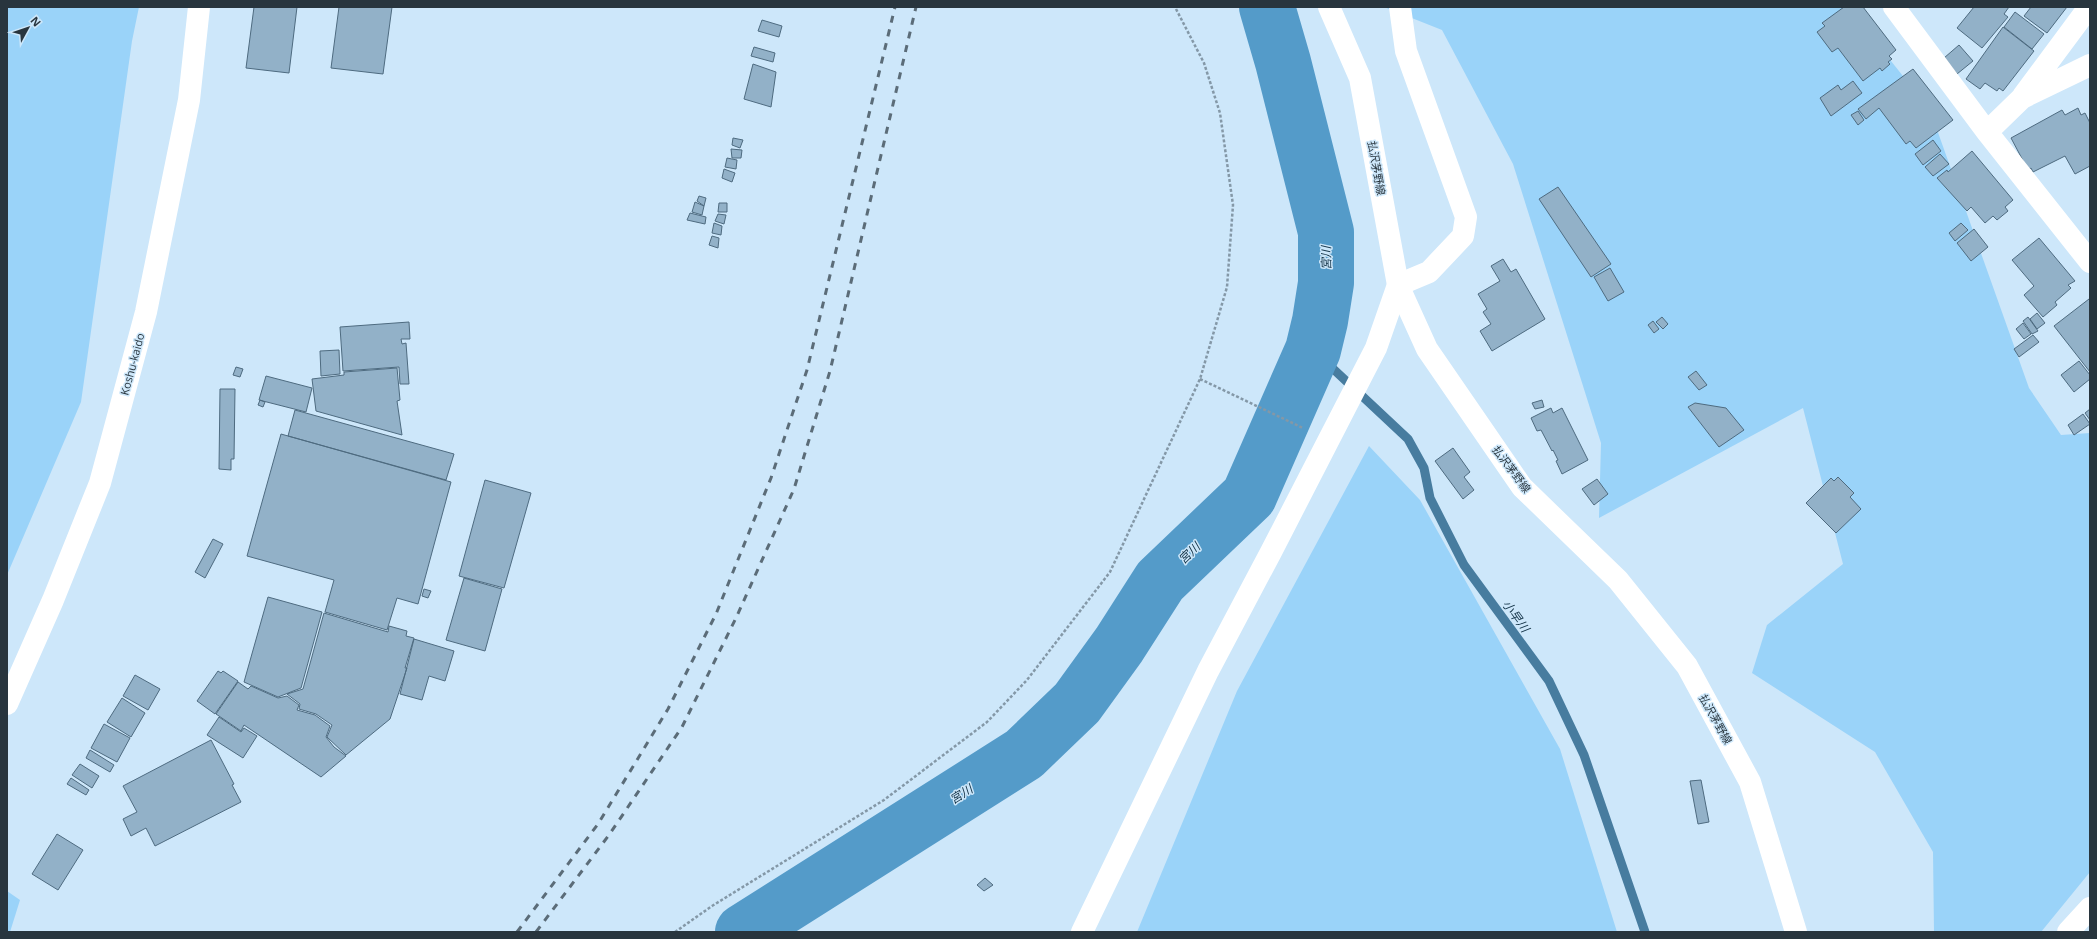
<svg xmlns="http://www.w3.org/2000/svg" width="2097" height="939" viewBox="0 0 2097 939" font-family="'Open Sans','Noto Sans JP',sans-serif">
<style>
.green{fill:#9ad3f9}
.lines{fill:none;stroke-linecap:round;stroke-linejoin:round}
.stream{stroke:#477c9f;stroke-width:9}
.river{stroke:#549bc9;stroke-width:56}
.building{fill:#92b1c8;stroke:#4e6b80}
.path{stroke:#8498a7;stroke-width:2.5;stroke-dasharray:3 2;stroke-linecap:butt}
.minor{stroke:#fff;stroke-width:22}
.major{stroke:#fff;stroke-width:22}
.highway{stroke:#fff;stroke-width:22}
.rail{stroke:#5b6c78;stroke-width:3;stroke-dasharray:7 7;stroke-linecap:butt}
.labels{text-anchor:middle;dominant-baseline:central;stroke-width:3;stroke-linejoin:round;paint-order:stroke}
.street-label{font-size:11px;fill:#28353e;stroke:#cde7fa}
.water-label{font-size:12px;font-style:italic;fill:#123246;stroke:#cde7fa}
</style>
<rect width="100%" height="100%" fill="#cde7fa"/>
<!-- green -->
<path class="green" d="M7 7H139L132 41 81 402 7 575Z
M1384 7H1848L1930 110 2029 388 2061 435 2090 433V872L2041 932H1934L1933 852 1875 752 1752 673 1767 625 1843 564 1803 408 1599 518 1601 443 1513 164 1442 30Z
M1369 446 1420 500 1560 749 1617 932H1137L1237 691Z
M7 891 20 900 10 932H7Z"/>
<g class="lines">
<!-- stream -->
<path class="stream" d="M1313 350 1408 439 1424 468 1430 498 1464 565 1549 681 1584 755 1645 932"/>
<!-- river -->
<path class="river" d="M743 932 1024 754 1077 703 1119 645 1160 581 1249 496 1313 350 1320 321 1326 283V232L1283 62 1267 7"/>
</g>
<!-- building -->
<path class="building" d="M254 7H297L289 73 246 68Z
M339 7H392L383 74 331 68Z
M1844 7H1863L1896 50 1889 56 1892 59 1888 62 1890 64 1882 71 1880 68 1863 81 1838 48 1832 52 1817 32 1825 26 1822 23Z
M1974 7H2009L2004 14 2008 17 1982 48 1957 28Z
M2031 7H2067L2047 33 2024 16Z
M2015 12 2044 34 2032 49 2004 27Z
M762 20 782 26 779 37 758 31Z
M2003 27 2034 51 2003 91 1999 88 1997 91 1985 83 1980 89 1966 79Z
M1959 45 1973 61 1957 74 1944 58Z
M754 47 775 53 773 62 751 56Z
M753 64 776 72 771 107 744 99Z
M1913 69 1953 120 1916 148 1910 141 1906 144 1879 108 1866 119 1858 109Z
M1853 81 1862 93 1831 116 1820 98 1838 85 1841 90Z
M2078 108 2081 115 2085 113 2090 123V166L2075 174 2065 156 2033 172 2031 168 2028 170 2011 138 2062 110 2065 115Z
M1858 111 1864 120 1858 125 1851 115Z
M733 138 743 140 740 148 732 145Z
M1933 140 1941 151 1923 165 1915 154Z
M731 149 742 150 741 158H732Z
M1972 151 2013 200 2005 207 2008 211 1997 220 1993 216 1985 223 1971 207 1967 211 1937 178 1947 170 1948 172Z
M1940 154 1949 164 1933 176 1925 167Z
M727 158 737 160 736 169 725 167Z
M724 169 735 173 732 182 722 178Z
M1558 187 1611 264 1591 277 1539 199Z
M699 196 706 198 704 206 697 201Z
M695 202 704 206 702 215 692 212Z
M719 203H727V212H718Z
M690 213 706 217 705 224 687 220Z
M718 214 726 215 724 224 715 221Z
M714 223 722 226 721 235 712 233Z
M1961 223 1968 230 1955 241 1949 233Z
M1974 229 1988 247 1971 261 1957 243Z
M712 236 719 238 718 248 709 245Z
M2039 238 2075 281 2068 285 2071 288 2055 302 2057 305 2043 317 2024 295 2034 286 2012 260Z
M1503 259 1511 272 1516 269 1545 319 1492 351 1480 331 1491 324 1483 312 1487 309 1478 294 1500 281 1491 266Z
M1610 268 1624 292 1608 301 1594 277Z
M2089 299 2090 301V372L2054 326Z
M2037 313 2045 323 2037 329 2030 319Z
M1662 317 1668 324 1663 329 1656 322Z
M2028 317 2038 331 2032 334 2023 321Z
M1653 321 1659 329 1654 333 1648 325Z
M409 322 410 339H401L402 344 406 343 409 384H400L399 367 343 371 340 327Z
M2023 323 2031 334 2024 339 2016 329Z
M2033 335 2039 342 2019 357 2014 349Z
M339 350 340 374 321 376 320 351Z
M2079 361 2090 375V379L2074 392 2061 375Z
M236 367 243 369 240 377 233 375Z
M397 368 400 400 397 401 402 435 316 411 312 379 344 375V372Z
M1696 371 1707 385 1699 390 1688 377Z
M266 376 312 388 306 412 259 400Z
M220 389H235L234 459H231V470L219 469Z
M260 400 265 402 263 407 258 405Z
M1542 400 1544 407 1535 409 1532 403Z
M1695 403 1726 408 1744 430 1719 447 1688 407Z
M1551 408 1553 413 1562 408 1588 460 1562 474 1556 461 1558 460 1553 450 1552 451 1541 430 1537 431 1531 418Z
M2090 409V420L2085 413Z
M295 410 454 454 446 480 288 436Z
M2083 414 2090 424 2074 435 2068 425Z
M281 434 451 482 418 604 397 598 387 630 325 612 334 580 247 556Z
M1453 448 1470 472 1464 477 1474 490 1463 499 1435 461Z
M1838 477 1854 493 1850 497 1861 509 1836 533 1806 503 1831 478 1834 481Z
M1597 479 1608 494 1594 505 1582 489Z
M485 480 531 493 504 588 459 576Z
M213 539 223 544 205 578 195 572Z
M464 578 502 589 485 651 446 640Z
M424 589 431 591 428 598 422 596Z
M268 597 322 612 301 688 278 697 244 682Z
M324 613 388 632 389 626 407 631 406 636 414 638 405 668H407L390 719 346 755 327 737 332 725 316 714 299 709 300 704 287 694 303 689Z
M414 639 454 651 445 681 429 676 422 700 400 694Z
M218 671 221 673 223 671 238 681 215 714 197 701Z
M135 675 160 689 148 710 123 696Z
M238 682 248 689 251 686 278 698 287 696 299 705 297 710 315 715 330 726 326 737 334 747 346 756 321 777 244 725 241 731 216 714Z
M122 698 145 713 131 737 107 722Z
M219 717 241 732 244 728 257 736 243 758 207 735Z
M104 724 130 738 117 762 91 748Z
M211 740 234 784 232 785 241 802 155 846 146 828 131 836 123 819 137 812 123 786Z
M90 750 114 765 110 772 86 758Z
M80 764 99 776 92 788 72 775Z
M71 778 89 790 86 795 67 784Z
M1701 780 1709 822 1698 824 1690 781Z
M57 834 83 850 58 890 32 874Z
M985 878 993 885 984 891 977 885Z"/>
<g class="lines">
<!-- path -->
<path class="path" d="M1200 379 1303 428
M675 932 712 906 884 800 987 722 1027 680 1110 572 1200 379 1227 287 1233 205 1220 113 1204 63 1175 7"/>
<!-- minor -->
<path class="minor" d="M1894 7 1987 132 2090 262
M2023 96 2089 7
M1987 132 2022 98 2090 65
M7 704 53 600 100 483 146 312 189 100 199 7
M1082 932 1208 671 1271 552 1376 348 1398 285 1429 272 1463 236 1466 217 1406 51 1400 7"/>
<!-- major -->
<path class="major" d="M1329 7 1360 78 1398 285 1427 349 1522 487 1618 580 1687 666 1750 782 1796 932"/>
<!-- highway -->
<path class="highway" d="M2068 932 2090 908"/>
<!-- rail -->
<path class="rail" d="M517 932 598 824 668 709 716 614 771 478 807 370 895 7
M536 932 609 835 682 727 736 618 794 489 830 371 916 7"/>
</g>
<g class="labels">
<!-- street labels -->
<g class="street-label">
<text transform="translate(1377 168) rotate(80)">払沢茅野線</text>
<text transform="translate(132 364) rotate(-75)">Koshu-kaido</text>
<text transform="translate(1512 469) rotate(53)">払沢茅野線</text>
<text transform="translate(1716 719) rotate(61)">払沢茅野線</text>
</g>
<!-- water labels -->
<g class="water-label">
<text transform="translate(1326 258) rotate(-91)">宮川</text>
<text transform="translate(1189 553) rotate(-44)">宮川</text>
<text transform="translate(1516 616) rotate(54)">小早川</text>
<text transform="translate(961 794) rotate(-32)">宮川</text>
</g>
</g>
<!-- border -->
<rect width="2097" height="939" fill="none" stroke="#28353e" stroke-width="16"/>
<!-- north arrow -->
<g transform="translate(28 28) rotate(50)" stroke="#cde7fa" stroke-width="3" paint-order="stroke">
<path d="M0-3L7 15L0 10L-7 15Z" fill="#28353e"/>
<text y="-6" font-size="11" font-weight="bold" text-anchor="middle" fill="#28353e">N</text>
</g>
</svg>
